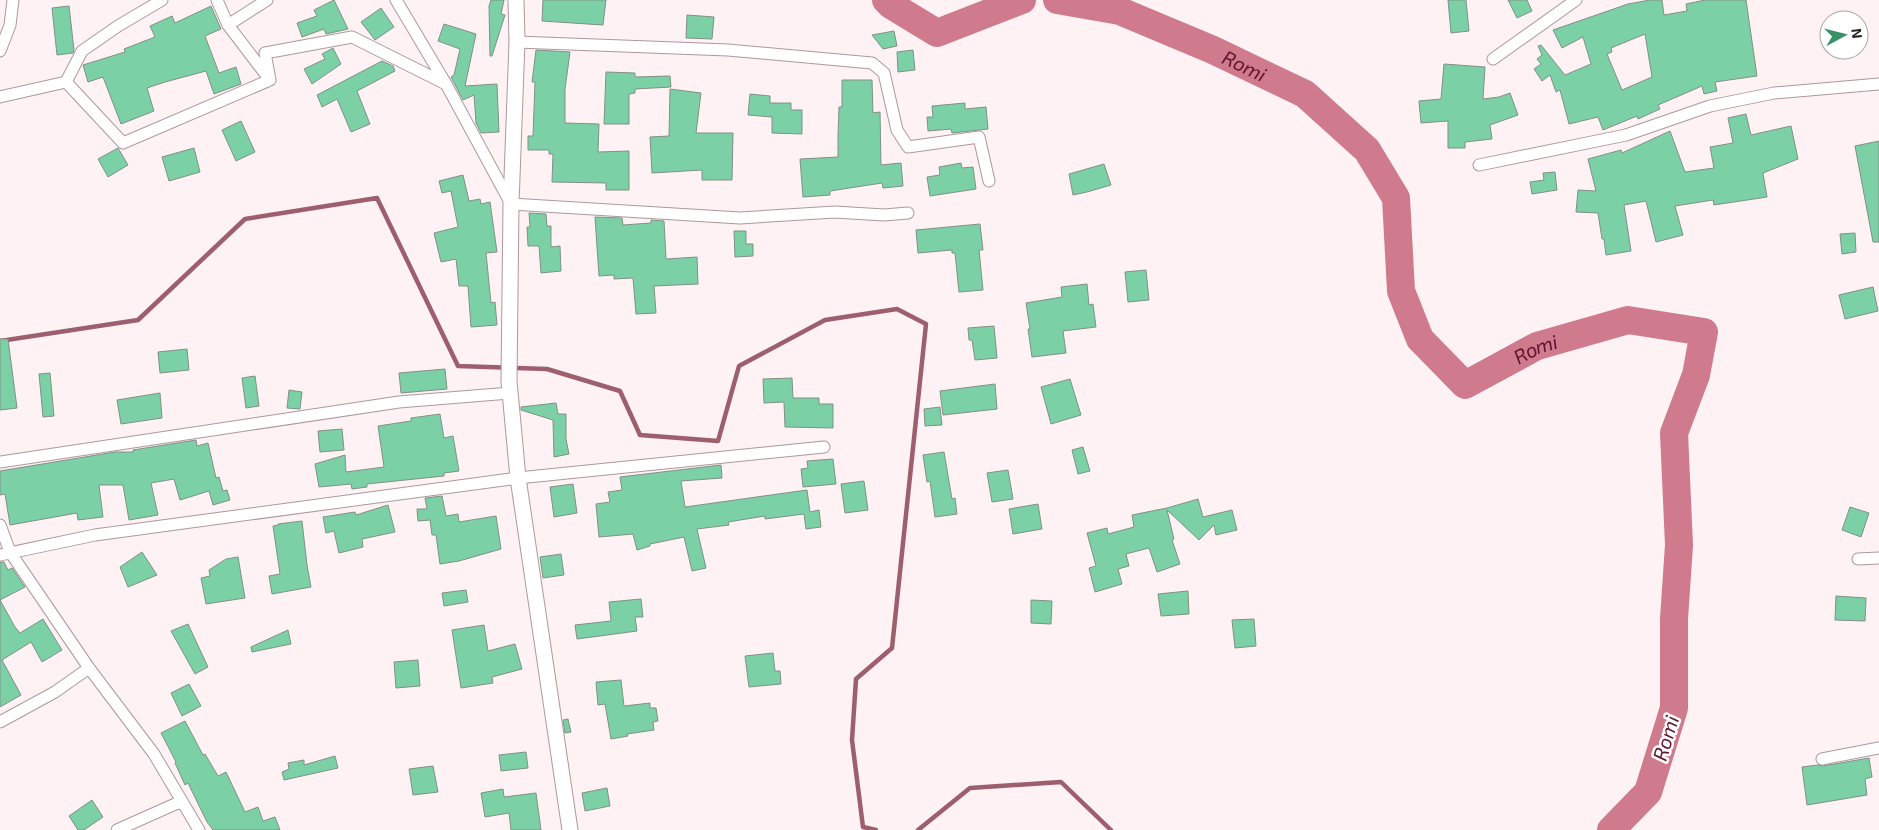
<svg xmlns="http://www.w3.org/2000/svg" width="1879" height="830" viewBox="0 0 1879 830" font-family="'Exo 2',sans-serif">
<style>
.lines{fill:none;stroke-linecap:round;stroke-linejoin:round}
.stream{stroke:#9d5f6d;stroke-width:4.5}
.river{stroke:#cf7a8d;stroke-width:28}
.building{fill:#7bd1a5;stroke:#819087;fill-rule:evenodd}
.minor-casing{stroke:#ac999c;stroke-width:13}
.tertiary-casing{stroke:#ac999c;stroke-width:17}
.minor{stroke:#fff;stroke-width:11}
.tertiary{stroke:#fff;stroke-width:15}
.labels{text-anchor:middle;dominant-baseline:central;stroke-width:5;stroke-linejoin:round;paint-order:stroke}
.water-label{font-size:20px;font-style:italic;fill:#60142d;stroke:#fff}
</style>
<rect width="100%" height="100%" fill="#fef2f4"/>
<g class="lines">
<!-- stream -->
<path class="stream" d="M0 341 138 320 245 219 377 198 458 366 547 369 620 391 640 435 718 441 739 366 825 320 897 309 926 324 892 648 856 679 852 740 863 827 876 830
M918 830 970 788 1061 782 1111 830"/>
<!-- river -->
<g class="river">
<path d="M886 0 891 5 937 33 1022 0"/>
<path id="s1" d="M1057 0 1120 11 1213 50 1305 94 1367 150 1396 198 1401 291 1420 339 1465 385 1537 346 1628 320 1704 332 1696 375 1674 433 1679 545 1674 619V708L1648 792 1611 830"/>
</g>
</g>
<!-- building -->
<path class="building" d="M334 0 348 29 326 34 324 29 302 37 297 23 317 16 314 10Z
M491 0H504L501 14 505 15 492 56H490L489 6Z
M543 0H606L603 25 542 21Z
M1448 0H1466L1469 31 1451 33Z
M1508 0H1527L1532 11 1517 18Z
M1650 0H1662L1664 15 1687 11 1686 4 1705 0H1746L1757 76 1715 82 1717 91 1704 94 1702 86 1658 105 1660 109 1638 119 1637 116 1603 130 1598 117 1569 124 1560 90 1556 92 1550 75 1542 81 1534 69 1541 64 1537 59 1542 55 1538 46 1541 45 1565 75 1591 64 1583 37 1562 48 1553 30 1628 4ZM1645 34 1652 77 1622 90 1607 54 1612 52 1611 48Z
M69 6 74 50 73 53 57 55 52 8Z
M211 6 221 29 205 36 219 73 236 67 241 84 214 94 206 71 165 82 147 88 154 111 121 124 103 77 88 82 83 65 125 52 124 49 155 37 150 26 172 16 175 23Z
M381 8 394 27 375 40 361 22Z
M687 15 714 17 712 39 686 38Z
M444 24 476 34 465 86 497 84 499 132 481 133 476 123 474 95 463 100 452 79 451 77 454 75 460 49 438 41Z
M894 31 897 46 883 49 872 35Z
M333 48 341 64 312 84 304 69 325 59 322 54Z
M536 50 570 52 565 89V123L599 124 598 152 629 151V190H606V183L552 182 553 154H549V150H528V136H533L535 82H532Z
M913 50 915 70 898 72 897 52Z
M382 61 393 66 395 71 357 91 370 124 351 132 337 99 322 107 317 95Z
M1444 64 1485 67 1483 99 1499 97 1510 93 1518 115 1490 125 1492 139 1465 142V148H1448V121L1421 123 1419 101 1441 99Z
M606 72 635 73V77L670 76 671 87 635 89V93L629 94V124H604Z
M842 80H872L873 113 880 112 881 165 901 163 903 186 883 188 882 183 830 191V195L803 197 800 159 838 157V135L839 107H842Z
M670 89 701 93 696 133H733L732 180H702V170L652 173 650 137 669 136Z
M750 94 770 96V103H791V110H802V134L772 133V117L748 115Z
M965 103V109L986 107 988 129 952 133 951 129 928 131 927 117H933L932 106Z
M1746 114 1751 135 1791 126 1798 159 1763 173 1767 197 1714 205 1713 200 1675 206 1683 235 1656 242 1646 201 1624 205 1631 251 1606 255 1604 239H1602L1598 213 1576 212 1578 190 1596 191 1588 159 1621 150 1622 153 1670 131 1685 172 1714 168 1710 147 1733 143 1728 118Z
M241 121 255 152 236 161 222 130Z
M1879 141V242H1873L1855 146Z
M118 148 128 165 108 177 98 159Z
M194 148 200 172 169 181 162 157Z
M961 163 962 168 973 167 976 189 930 196 927 177 940 175 939 167Z
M1104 164 1111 185 1087 192 1073 195 1069 174Z
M1555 172 1557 190 1532 194 1530 182 1544 180 1543 173Z
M463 175 469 201 480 199 481 204 490 202 497 252 486 253 491 303 495 302 497 325 471 327 468 286H459L456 259 441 262 434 233 458 227 451 191 442 193 439 181Z
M529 213 546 214 547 226H551V247L560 246 561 271 541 273 539 246H528L527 227H530Z
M595 217 622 218 623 225 651 223V220L664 221 666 259 697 257 698 284 654 286 656 313 636 314 633 278 614 279V275L599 276Z
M980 224 983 250H979L983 290 959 292 955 253H952V250L918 253 916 230Z
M734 231H746V244H753V256L735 257Z
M1855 233 1856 252 1842 254 1840 234Z
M1146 270 1149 300 1128 302 1125 272Z
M1087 284 1089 305 1093 304 1096 327 1063 331 1066 353 1032 357 1028 329H1030L1026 303 1062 297 1061 287Z
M1873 287 1878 311 1845 319 1839 295Z
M994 326 997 358 975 360 972 340H969L968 328Z
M0 339H8L17 408 0 410Z
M187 349 189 370 160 373 158 352Z
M445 369 447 389 401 393 399 373Z
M50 373 54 416 43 417 39 374Z
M255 376 259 406 246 408 242 378Z
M792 378 793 398H819V404H833V428L785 427 784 402 764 403 763 379Z
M1070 379 1081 415 1051 424 1041 387Z
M995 384 997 409 943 415 940 391Z
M289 390 302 392 300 409 287 408Z
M160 393 162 418 121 424 117 400Z
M556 403 558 414H566V439L569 454 554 457 553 420 521 410V407Z
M940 407 942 425 925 426 924 409Z
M440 414 444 438 453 436 459 471 444 473V476L367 484V487L352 489 351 484 319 487 315 464 345 455 346 472 384 467 378 426 411 421V418Z
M342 429 344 450 320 452 318 431Z
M196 440 197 446 208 443 216 478 219 477 223 491 227 490 230 500 213 505 209 491 180 500 174 479 151 483 158 515 129 520 123 485H99L103 517 78 520 77 513 10 525 5 494 0 495V471L115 452H133V450Z
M1083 447 1090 471 1078 474 1072 450Z
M944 452 952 499 955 498 957 514 935 517 930 481 927 482 923 455Z
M833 459 836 484 803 487 801 469 808 468 807 461Z
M721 465 722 478 681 481 685 507 807 490 810 512 819 510 821 527 806 529 804 514 765 519V516L728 522 729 525 697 529 706 568 692 571 684 537 650 544V546L637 550 633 534 599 537 596 504 610 502 608 492 622 490 620 477Z
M1008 470 1013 499 992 502 987 473Z
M864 481 868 510 845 513 841 484Z
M573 484 577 513 554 517 550 487Z
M442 496 446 516 458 514 459 522 496 516 501 549 459 561 440 564 436 535H432L430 520 418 521 417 509H427L425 498Z
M1198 499 1203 517 1232 510 1237 530 1216 535 1214 525 1199 540 1167 510 1174 539 1172 540 1180 564 1157 572 1149 548 1126 554 1129 566 1118 569 1122 584 1095 592 1089 568 1096 566 1087 533 1107 528 1108 534 1134 527 1132 515 1167 508Z
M1038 504 1042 529 1013 534 1009 509Z
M388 505 395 532 362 539 363 547 339 553 334 531 326 533 323 517 355 512 356 515Z
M1850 507 1869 513 1861 537 1842 530Z
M302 521 307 565 311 587 272 594 269 576 280 574 273 526 278 525V524Z
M142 552 157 575 128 587 120 567Z
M561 554 564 575 543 578 540 557Z
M238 557 245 598 206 604 201 578 210 576 209 570 226 559Z
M0 562H4L8 570 12 568 25 587 0 600 15 627 20 633 43 619 62 650 42 662 31 642 2 660 21 695 0 707Z
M466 590 468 602 444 606 442 593Z
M1188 591 1189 614 1161 616 1158 594Z
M1836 596 1866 598 1865 621 1835 620Z
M641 599 643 617H635L637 631 577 639 575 625 611 621 609 602Z
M1031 600 1052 601 1051 624 1031 623Z
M1254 619 1256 646 1235 648 1232 620Z
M188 624 208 667 195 674 171 631Z
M484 625 488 651 515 644 522 669 492 677 493 683 461 688 452 630Z
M288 630 291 644 252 652 251 647Z
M773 653 775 671H780L781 684 749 687 745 656Z
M418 660 420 686 396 688 394 662Z
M621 680 624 706 650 703V708H656L658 721 653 722 654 730 627 734 628 736 611 739 605 704 598 705 596 682Z
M189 684 201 706 182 716 171 693Z
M568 719 571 732 565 733 563 720Z
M185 721 203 755 205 754 218 776 226 772 245 812 258 807 263 821 275 817 280 830H213L207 822 188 783 185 785 175 763 176 762 161 733Z
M526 752 528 768 501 771 499 755Z
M335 756 338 768 284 780 282 772 289 769 288 763 304 760V765Z
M1869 758 1872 777 1865 779 1867 795 1807 805 1802 767 1818 765 1823 766Z
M433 766 438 792 413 795 409 769Z
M607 788 610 806 585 811 582 793Z
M503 789 504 797 536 793 541 830H511L509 813 485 817 481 793Z
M92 800 103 817 84 830H78L69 816Z"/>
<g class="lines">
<!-- minor casing -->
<g class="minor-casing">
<path id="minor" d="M217 0 228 25 270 80 265 53 352 37 446 84
M396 0 446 84 511 204 740 218 835 212 884 215 908 213
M228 25 267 0
M517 42 728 50 872 63 884 73 897 130 908 147 979 137 989 181
M0 51 10 25 13 0
M1493 59 1576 0
M66 82 123 143 270 80
M0 97 66 82 82 51 118 26 162 0
M1479 165 1626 135 1710 106 1774 93 1879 84
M0 462 399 402 511 393
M0 525 10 552 89 668 154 754 199 830
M0 555 95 535 518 478 824 447
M1858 559 1879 558
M0 722 55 692 89 668
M1822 759 1879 748
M117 830 182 801"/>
</g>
<!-- tertiary casing -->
<g class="tertiary-casing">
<path id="tertiary" d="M516 0 517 42 511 204 509 381 518 478 570 830"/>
</g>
<!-- minor -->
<use href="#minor" class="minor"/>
<!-- tertiary -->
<use href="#tertiary" class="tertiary"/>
</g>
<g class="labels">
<!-- water labels -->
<g class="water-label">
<text stroke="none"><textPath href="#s1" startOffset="200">Romi</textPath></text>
<text stroke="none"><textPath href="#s1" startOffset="695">Romi</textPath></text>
<text transform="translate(1665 738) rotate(-73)">Romi</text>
</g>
</g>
<!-- north arrow -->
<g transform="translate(1844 35) rotate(83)"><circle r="24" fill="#ffffff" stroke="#a9a6a7"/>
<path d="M0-4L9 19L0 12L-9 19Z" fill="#379268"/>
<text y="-8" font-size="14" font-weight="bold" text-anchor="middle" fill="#282122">N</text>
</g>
</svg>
